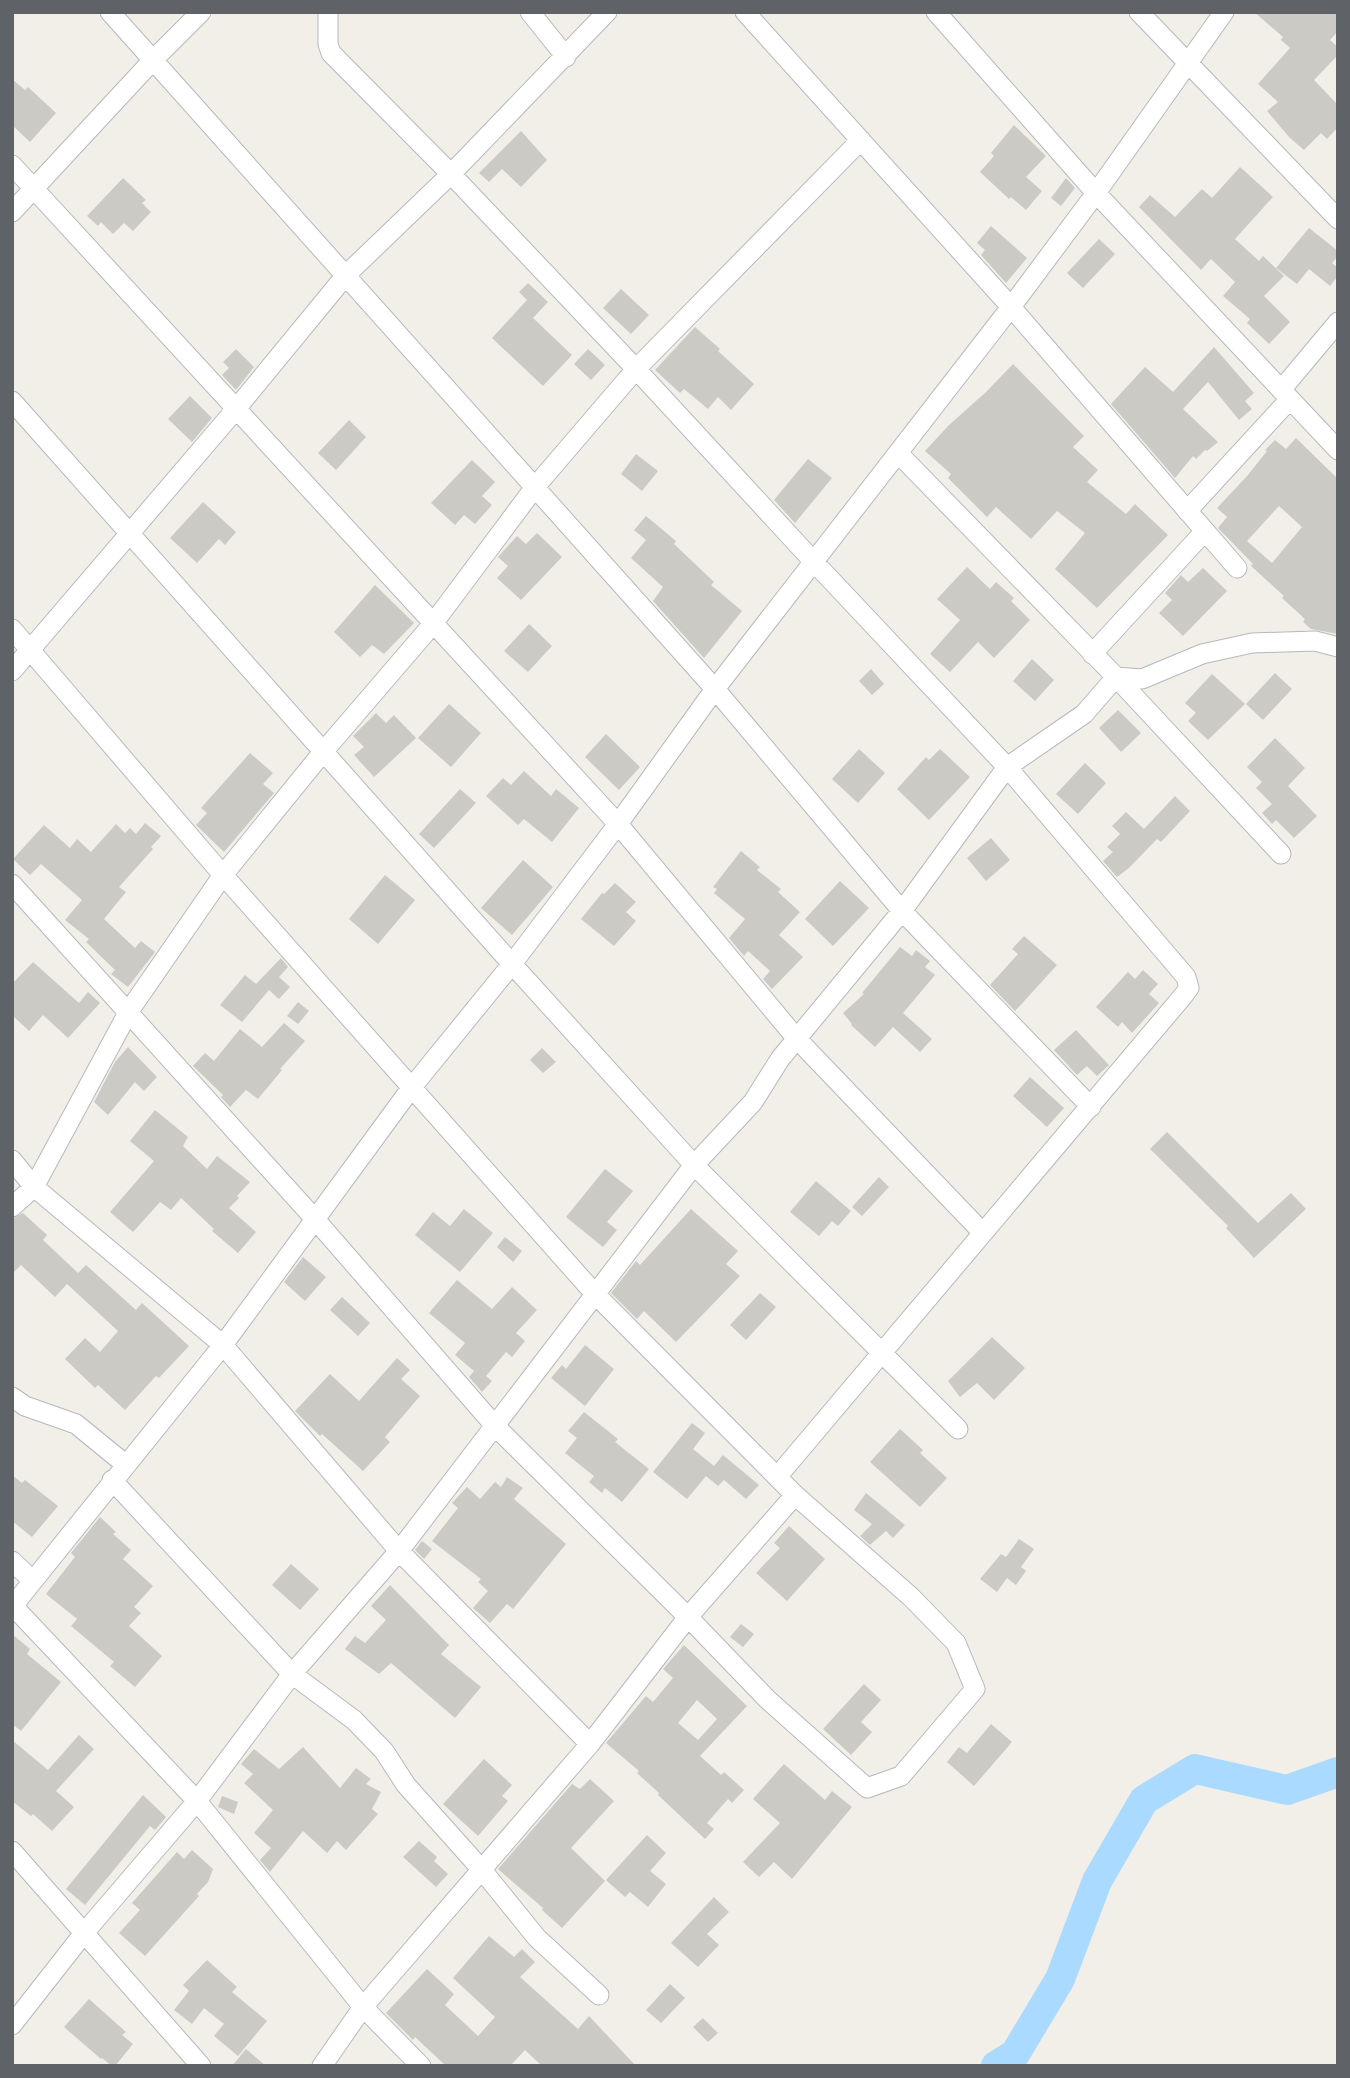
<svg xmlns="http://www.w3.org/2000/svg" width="1350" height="2078" viewBox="0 0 1350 2078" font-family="'IBM Plex Sans',sans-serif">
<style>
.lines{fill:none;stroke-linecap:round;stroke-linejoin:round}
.river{stroke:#aadaff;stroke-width:30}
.building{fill:#cccac5;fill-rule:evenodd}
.minor-casing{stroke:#b5b8bc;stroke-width:21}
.minor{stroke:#fff;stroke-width:19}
</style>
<rect width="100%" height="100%" fill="#f1efe8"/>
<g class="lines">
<!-- river -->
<path class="river" d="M996 2066 1015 2054 1060 1979 1097 1881 1144 1800 1195 1769 1287 1790 1338 1772"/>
</g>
<!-- building -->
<path class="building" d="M1254 12H1338V31L1330 40 1338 47V55L1314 80 1338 105V127L1327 139 1321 133 1304 150 1289 137 1267 111 1278 102 1258 84 1290 48 1281 40 1283 37Z
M12 79 25 90 28 87 56 113 30 142 12 125Z
M1014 125 1046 156 1026 177 1042 191 1026 210 1011 197 1009 199 980 172 994 156 991 153Z
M521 131 547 160 521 187 502 169 489 182 479 173Z
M1240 167 1273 197 1235 239 1259 261 1263 256 1284 276 1264 296 1290 322 1269 344 1247 323 1250 319 1223 296 1235 282 1211 259 1201 270 1139 207 1150 195 1175 217 1202 189 1212 198Z
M123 178 146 200 142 203 151 212 133 231 124 223 113 234 101 222 98 226 87 216Z
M1066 178 1075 188 1061 206 1051 198Z
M991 226 1027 258 1006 283 981 255 985 250 977 243Z
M1309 228 1338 251V256L1332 263 1338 268V276L1330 286 1309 269 1297 284 1276 268Z
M1099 239 1115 254 1083 288 1067 273Z
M528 283 548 302 533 318 572 355 543 386 492 338 527 300 519 292Z
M621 289 649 315 631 334 603 308Z
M695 327 720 349 718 351 754 384 731 410 718 397 708 409 684 389 680 393 655 370Z
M1214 347 1254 393 1245 401 1252 409 1239 420 1208 382 1183 409 1218 442 1207 451 1205 450 1196 459 1193 456 1175 478 1111 404 1145 367 1173 392Z
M236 349 254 367 236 390 222 375 229 368 223 362Z
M588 349 605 365 591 380 574 364Z
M1013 364 1084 436 1073 447 1098 470 1087 482 1126 514 1135 504 1168 535 1097 608 1055 569 1085 533 1057 511 1031 539 996 507 987 517 948 478 951 474 925 451 948 426 986 392Z
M190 396 212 418 192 442 168 419Z
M349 420 366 437 336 470 318 453Z
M1296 438 1338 479V634L1311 629 1303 622 1305 619 1282 598 1284 596 1251 566 1253 564 1218 528 1227 517 1217 508 1248 475 1267 451 1265 450 1275 440 1286 449ZM1279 506 1302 527 1272 563 1247 541Z
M636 454 658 471 642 491 621 474Z
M808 459 832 478 795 523 774 500Z
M472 460 495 482 482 496 492 505 475 524 464 515 455 525 431 503Z
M203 502 236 532 225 545 219 539 197 563 170 538Z
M646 516 676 541 674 544 714 582 711 585 742 611 704 658 653 601 663 587 631 558 646 540 634 530Z
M537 533 562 557 521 600 497 578 508 566 498 557 517 536 526 544Z
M967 567 990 589 996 582 1014 598 1011 601 1030 620 994 658 978 642 950 672 930 654 960 620 937 599Z
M1203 568 1227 591 1183 636 1159 613 1172 600 1165 593 1181 575 1188 582Z
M375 585 414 623 384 654 372 645 360 657 334 632Z
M529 624 552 646 528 672 504 651Z
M1032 659 1054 680 1035 701 1013 681Z
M871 669 884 684 872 695 859 681Z
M1275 673 1292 689 1263 720 1246 704Z
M1212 674 1245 704 1208 740 1188 721 1196 713 1185 703Z
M449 704 481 733 451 767 418 738Z
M1118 710 1141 733 1121 752 1099 728Z
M376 713 386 723 394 715 416 738 374 777 354 755 364 747 353 736Z
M606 734 640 767 619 790 585 757Z
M1275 738 1305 768 1288 786 1317 816 1294 838 1276 820 1272 824 1262 813 1272 804 1256 788 1262 782 1247 767Z
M859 749 885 773 858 803 832 779Z
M940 749 970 777 929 820 897 789 926 757 929 760Z
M250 753 273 773 263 784 274 793 224 852 196 825 207 813 201 808Z
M1085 763 1106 783 1078 814 1056 794Z
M524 771 551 796 556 789 579 808 552 842 524 819 518 825 486 796 503 778 511 785Z
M460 789 476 803 434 848 419 834Z
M1175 796 1190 811 1161 842 1157 839 1129 868 1117 877 1103 861 1113 852 1107 847 1120 834 1112 826 1126 812 1144 829Z
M145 823 161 836 151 847 153 849 119 887 126 892 104 919 135 948 141 941 155 952 128 987 111 974 115 970 86 942 89 939 65 920 82 900 41 864 30 875 13 859 44 825 70 848 77 839 91 852 116 824 125 833 130 828 136 834Z
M991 838 1010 860 986 881 967 858Z
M741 851 760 867 757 870 781 889 778 892 800 912 779 935 803 957 772 989 763 979 770 971 748 951 744 956 729 938 745 919 714 893 717 889 713 887Z
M523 860 553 887 512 935 481 908Z
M385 875 415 900 378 944 349 919Z
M840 881 869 908 833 946 805 919Z
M615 883 636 902 626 912 636 921 614 946 581 919 602 893 604 894Z
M1024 936 1057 965 1015 1011 990 985 1018 954 1012 949Z
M900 947 912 956 916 950 930 961 925 967 935 975 903 1013 932 1039 920 1052 893 1027 875 1047 851 1025 852 1024 843 1013 864 994 862 993Z
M281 958 288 967 279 977 290 987 279 999 269 990 242 1022 220 1005 245 975 256 984Z
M33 962 79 1003 88 992 100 1003 68 1038 43 1015 29 1031 12 1015V984Z
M1143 970 1158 984 1149 994 1159 1003 1132 1033 1122 1022 1118 1027 1096 1007 1128 972 1135 979Z
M298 1002 309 1011 298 1024 287 1016Z
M284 1023 305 1041 280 1069 282 1070 258 1099 246 1090 230 1107 221 1097 223 1095 193 1066 205 1053 214 1061 240 1029 262 1047Z
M1076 1030 1109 1065 1097 1076 1087 1066 1077 1075 1054 1050Z
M128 1047 157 1077 144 1091 135 1082 108 1115 94 1102 115 1062Z
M542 1048 556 1062 543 1073 530 1060Z
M1030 1077 1064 1108 1047 1127 1013 1096Z
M155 1110 188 1137 183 1146 207 1169 217 1156 250 1182 237 1196 239 1198 229 1208 256 1232 238 1253 212 1231 214 1229 181 1198 171 1210 160 1202 133 1232 110 1212 154 1161 130 1141Z
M1167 1132 1258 1223 1291 1193 1306 1209 1254 1258 1226 1228 1228 1226 1150 1149Z
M605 1169 633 1191 607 1222 617 1230 603 1247 566 1217Z
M879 1177 889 1187 862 1216 852 1207Z
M816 1181 851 1211 838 1226 832 1221 819 1236 790 1212Z
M464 1209 493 1233 460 1272 415 1235 433 1212 450 1226Z
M691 1209 738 1251 726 1264 740 1276 676 1342 644 1311 637 1319 611 1293 636 1261 640 1265Z
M23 1213 47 1235 43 1240 78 1273 86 1265 136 1310 142 1303 189 1346 159 1378 156 1376 125 1410 98 1385 95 1388 65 1359 85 1338 100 1352 118 1331 67 1284 55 1297 21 1265 12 1274V1219Z
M505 1237 522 1251 513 1262 497 1247Z
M303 1257 326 1277 305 1301 284 1282Z
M457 1280 492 1309 512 1287 537 1310 516 1333 525 1341 512 1357 506 1352 486 1376 492 1381 482 1392 469 1377 474 1371 455 1355 465 1343 429 1313Z
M760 1293 776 1307 746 1340 730 1325Z
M342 1297 370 1323 358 1336 330 1310Z
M992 1337 1025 1368 994 1400 977 1383 960 1397 948 1381Z
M585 1345 614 1369 585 1406 551 1378 562 1365 566 1369Z
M397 1358 410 1370 401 1379 420 1396 385 1437 390 1442 363 1471 322 1434 320 1436 295 1411 330 1374 359 1401Z
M584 1412 618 1439 615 1442 649 1469 622 1502 605 1488 602 1493 589 1482 594 1476 565 1453 577 1438 568 1431Z
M692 1423 705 1433 693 1449 714 1466 723 1455 759 1485 746 1499 724 1480 718 1486 706 1476 687 1499 653 1472Z
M900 1429 923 1450 920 1453 947 1478 920 1507 870 1462Z
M12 1475 22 1483 25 1480 58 1506 32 1537 12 1521Z
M507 1477 523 1488 514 1499 566 1544 513 1609 507 1604 490 1623 473 1608 488 1591 478 1582 481 1579 432 1541 458 1508 452 1503 467 1487 480 1499 495 1482 501 1487Z
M866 1493 905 1525 893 1538 886 1531 870 1545 860 1536 872 1524 854 1510Z
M100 1517 116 1532 113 1534 131 1550 123 1559 153 1586 134 1607 141 1613 129 1626 162 1656 135 1687 110 1666 114 1662 71 1626 77 1619 46 1594 75 1557 71 1553Z
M789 1526 825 1559 787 1601 756 1573 780 1548 774 1543Z
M1019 1539 1034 1549 1021 1567 1026 1571 1016 1585 1007 1578 997 1592 980 1579 1001 1554 1006 1557Z
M422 1541 432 1549 424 1559 415 1550Z
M291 1564 319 1589 300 1610 272 1585Z
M390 1585 449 1645 441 1654 481 1687 455 1718 391 1663 379 1674 345 1649 355 1636 365 1643 386 1620 371 1606Z
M741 1624 754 1634 743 1647 730 1637Z
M12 1634 30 1649 27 1654 61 1682 21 1731 12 1724Z
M684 1645 747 1706 700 1756 721 1775 724 1772 744 1790 732 1803 728 1799 707 1823 714 1829 705 1839 658 1795 659 1793 637 1773 639 1771 606 1743 646 1696 653 1702 673 1678 663 1669ZM697 1700 717 1719 698 1740 678 1723Z
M864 1684 881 1700 861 1722 872 1732 851 1755 823 1729Z
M991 1724 1012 1742 974 1786 947 1762 959 1747 967 1753Z
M79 1735 94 1749 56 1791 74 1807 52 1831 33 1814 31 1816 12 1801V1740L48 1770Z
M303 1747 340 1788 356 1768 371 1779 366 1784 381 1792 372 1809 378 1814 346 1850 337 1841 327 1853 303 1831 270 1872 260 1860 271 1848 254 1833 273 1810 244 1783 253 1774 241 1764 254 1749 279 1769Z
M484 1759 512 1785 502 1796 508 1801 478 1836 443 1804Z
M784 1764 825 1800 832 1791 852 1807 792 1879 774 1862 759 1877 743 1862 780 1823 753 1799Z
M590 1779 614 1801 571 1848 605 1881 562 1928 542 1910 543 1908 498 1869 572 1784 580 1789Z
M143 1795 166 1817 155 1830 150 1826 85 1905 66 1889Z
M222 1796 238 1802 234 1814 218 1807Z
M647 1835 666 1853 650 1871 666 1884 648 1907 630 1892 625 1897 606 1880Z
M419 1841 437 1857 434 1861 448 1874 436 1887 403 1857Z
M192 1850 213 1869 208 1882 197 1894 199 1896 145 1956 119 1933 140 1910 132 1903 177 1852 184 1859Z
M714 1897 729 1912 707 1934 719 1945 698 1967 671 1943Z
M489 1936 514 1957 522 1949 535 1962 520 1977 578 2029 589 2016 636 2066H542L525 2050 510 2066H446L415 2037 413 2040 386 2013 427 1969 454 1994 445 2005 478 2036 495 2017 453 1978Z
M207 1960 237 1987 232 1992 267 2021 238 2056 214 2036 224 2024 204 2008 192 2024 174 2010 189 1991 183 1985Z
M670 1984 685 1998 661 2023 646 2010Z
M89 1999 126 2032 122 2035 133 2044 115 2066H112L102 2058 101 2059 64 2027Z
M703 2018 718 2033 708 2042 693 2027Z
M246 2049 266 2066H232Z"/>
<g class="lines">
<!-- minor casing -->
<g class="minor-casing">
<path id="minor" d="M110 12 715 689 902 911 1091 1107
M328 12V44L331 53 451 174 636 369 814 562 1007 767 1186 977 1189 988 1183 996 777 1477
M530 12 566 57
M745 12 1011 307 1237 568
M936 12 1096 193 1338 450
M1139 12 1338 219
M12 165 618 824 797 1039 983 1233
M12 212 154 59 201 12
M1281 390 1338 322
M12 401 512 964 694 1165 958 1429
M898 453 1116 677 1281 854
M1187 511 1290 399
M12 629 223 875 595 1294 795 1495 911 1597 956 1643 975 1689 901 1776 867 1788 767 1699 688 1617 795 1495
M1092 654 1205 531
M12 671 236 409 346 275 451 174 607 12
M12 884 314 1218 496 1427 688 1617 590 1744 363 2007 322 2066
M12 1160 34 1187 223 1345 399 1551 590 1744
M12 1207 34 1187 129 1011 223 875 323 752 432 625 535 487 636 369 861 140
M12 1397 25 1406 76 1424 125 1464
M112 1480 292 1674 354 1720 384 1751 406 1785 482 1870 537 1938 599 1995
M12 1561 33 1581
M13 1606 197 1801 363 2007 421 2066
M12 1607 223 1345 412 1087 512 964 618 824 715 689 1011 307 1096 193 1224 12
M12 1851 201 2066
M12 2025 84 1933 197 1801 292 1674 399 1551 694 1165 753 1102 780 1059 902 911 1007 767 1084 714 1116 677 1142 679 1202 654 1252 643 1315 641 1338 647"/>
</g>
<!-- minor -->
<use href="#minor" class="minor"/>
</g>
<!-- border -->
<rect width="1350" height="2078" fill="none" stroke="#5f6368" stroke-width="28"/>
</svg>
